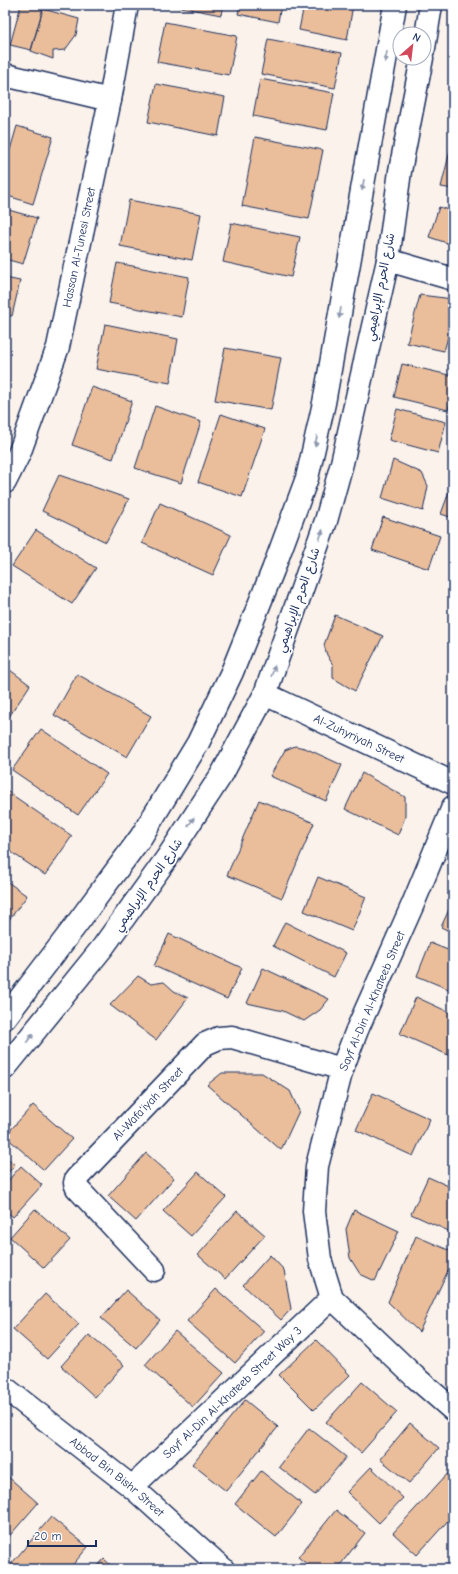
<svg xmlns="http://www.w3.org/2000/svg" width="458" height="1574" viewBox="0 0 458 1574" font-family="'Comic Neue','Playpen Sans Arabic',sans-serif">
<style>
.building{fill:#ebbe9b;stroke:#1b2f5e}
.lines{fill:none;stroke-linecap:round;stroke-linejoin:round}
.minor-casing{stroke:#1b2f5e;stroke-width:25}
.minor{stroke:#fff;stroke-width:22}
.oneway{fill:#8d97ae}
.labels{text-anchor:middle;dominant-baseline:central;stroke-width:3.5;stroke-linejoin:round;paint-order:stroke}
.street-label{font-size:12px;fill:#1b2f5e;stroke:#fff}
</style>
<rect width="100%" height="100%" fill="#fbf2eb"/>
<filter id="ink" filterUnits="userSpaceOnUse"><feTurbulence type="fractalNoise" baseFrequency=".025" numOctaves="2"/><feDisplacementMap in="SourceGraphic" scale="8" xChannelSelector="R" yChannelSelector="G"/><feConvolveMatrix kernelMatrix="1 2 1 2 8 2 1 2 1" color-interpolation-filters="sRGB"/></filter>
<g filter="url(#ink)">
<!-- building -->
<path class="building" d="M21 5H44L31 50 10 45Z
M175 5H223L221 15 175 6Z
M240 5H281L278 22 238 14Z
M304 5H353L347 40 299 30Z
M43 9 79 19 76 35 65 50 53 51V59L31 51Z
M165 22 237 36 229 75 157 62Z
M268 39 342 53 335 88 261 74Z
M260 79 334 93 327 130 253 116Z
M156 84 225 97 218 136 148 122Z
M17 126 53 137 33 204 5 195V167Z
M255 137 323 150 309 219 242 206Z
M452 143H453V189L441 187Z
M129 200 201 214 192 260 120 246Z
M439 207 453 211V245L429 237Z
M5 209 37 218 23 264 5 259Z
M231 223 300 237 291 277 223 262Z
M117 263 189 277 182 317 109 303Z
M5 278 20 281 12 316 5 315Z
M420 295 453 299V320L444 351 407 343Z
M105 324 178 339 170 383 96 369Z
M225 348 281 358 271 410 215 400Z
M402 364 453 376V391L448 410 394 397Z
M92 387 132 401 113 459 72 445Z
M155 406 201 422 181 483 135 468Z
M397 409 446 422 438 453 389 440Z
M221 414 265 429 242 497 198 482Z
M393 460 422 473 428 486 423 511 382 498Z
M59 475 129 499 106 542 42 511Z
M453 481V518L441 514Z
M160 503 231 535 213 575 142 543Z
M383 517 440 536 429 569 372 550Z
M36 530 96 568 72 604 12 566Z
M335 615 383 636 355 691 333 678V665L327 655 324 645Z
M6 667 30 685 5 723V668Z
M77 674 151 716 127 757 54 715Z
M41 729 107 774 78 815 12 770Z
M295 746 305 748 342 765 326 801 270 776 285 750Z
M362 773 405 797V817L398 835 345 809Z
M5 790 72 836 45 875 5 848Z
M259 800 314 823 282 898 227 875Z
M318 877 366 897 352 931 304 911Z
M5 880 27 896 5 925Z
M453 901V933L441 927Z
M285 922 346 953 334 977 273 946Z
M169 934 242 968 227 999 154 966Z
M430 943 453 952V991L417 976Z
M263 968 329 999 320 1010 304 1021 283 1011 247 1003Z
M138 976 151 984 164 982 174 991 188 998 156 1040 110 1005Z
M416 997 453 1014V1057L400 1034Z
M222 1073H262L290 1091 299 1111 281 1150 207 1085Z
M373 1093 430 1119 413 1156 356 1130Z
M33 1105 72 1139 44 1170 5 1136Z
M146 1153 174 1178 136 1221 108 1196Z
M5 1156 15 1165 5 1176Z
M21 1166 42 1185 13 1217 5 1210V1184Z
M198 1172 226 1197 191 1236 163 1211Z
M428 1177 453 1188V1233L411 1214Z
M35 1209 70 1240 44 1268 10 1237Z
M354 1210 399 1231 375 1281 360 1274 350 1258 346 1229Z
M237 1211 265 1235 225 1279 198 1255Z
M416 1236 453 1252V1260L419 1332 388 1302Z
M270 1255 284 1270 291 1309 281 1320 243 1285Z
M216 1289 264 1331 235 1363 187 1321Z
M126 1290 160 1320 136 1348 101 1318Z
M45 1294 79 1324 47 1359 13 1329Z
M175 1331 224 1373 193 1407 145 1365Z
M89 1335 124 1365 95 1397 61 1366Z
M316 1340 350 1375 314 1410 279 1375Z
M362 1382 397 1412 361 1453 326 1422Z
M245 1400 278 1427 226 1491 192 1464Z
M410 1423 439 1448 409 1483 380 1459Z
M309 1428 346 1457 315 1495 279 1467Z
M371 1467 403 1498 379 1523 347 1492Z
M261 1471 302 1504 276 1537 235 1504Z
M450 1471 453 1473V1515L417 1555 393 1533Z
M5 1474 38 1503 5 1541Z
M336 1510 365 1533 337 1569H313L298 1557Z
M51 1517 88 1547 69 1569H7Z
M104 1559 115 1569H95Z"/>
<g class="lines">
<!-- minor casing -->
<g class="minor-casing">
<g id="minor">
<path d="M424 48 431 5"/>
<path d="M5 75 110 100"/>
<path d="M388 260 453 279"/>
<path id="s1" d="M5 482 19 454 58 347 110 100 127 5"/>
<path id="s2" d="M265 694 453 783"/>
<path d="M453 807 413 904 357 1030 342 1069 317 1166 314 1211 320 1259 332 1298 415 1377 453 1410"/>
<path d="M5 1018 76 925 141 837 198 743 232 672 273 570 307 478 324 403 395 5"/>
<path d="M5 1068 103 947 167 858 222 774 265 694 326 521 342 463 388 260 400 171 422 58"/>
<path id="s3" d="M154 1270 77 1188 75 1183 76 1179 205 1044 219 1038 232 1037 342 1069"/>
<path id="s4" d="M5 1388 132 1487 223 1569"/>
<path id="s5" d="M132 1487 332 1298"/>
</g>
</g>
<!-- minor -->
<use href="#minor" class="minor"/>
</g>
<!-- one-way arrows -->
<defs><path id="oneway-solid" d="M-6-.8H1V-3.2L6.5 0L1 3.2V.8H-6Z"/></defs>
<g class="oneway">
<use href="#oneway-solid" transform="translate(386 57) rotate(100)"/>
<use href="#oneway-solid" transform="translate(363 185) rotate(100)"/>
<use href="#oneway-solid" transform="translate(340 313) rotate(100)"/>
<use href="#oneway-solid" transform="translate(316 441) rotate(102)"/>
<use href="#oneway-solid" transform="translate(321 535) rotate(-71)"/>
<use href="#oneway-solid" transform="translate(273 671) rotate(-71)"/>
<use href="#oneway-solid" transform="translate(191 822) rotate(-57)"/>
<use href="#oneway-solid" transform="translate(30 1038) rotate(-51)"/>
</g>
</g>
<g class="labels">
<!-- street labels -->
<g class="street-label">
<text stroke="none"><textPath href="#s1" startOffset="247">Hassan Al-Tunesi Street</textPath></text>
<text transform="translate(380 287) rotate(-79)">شارع الحرم الإبراهيمي</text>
<text transform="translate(298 600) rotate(-71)">شارع الحرم الإبراهيمي</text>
<text stroke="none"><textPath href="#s2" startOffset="104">Al-Zuhyriyah Street</textPath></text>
<text transform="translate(148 885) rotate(-55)">شارع الحرم الإبراهيمي</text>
<text transform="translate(372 1001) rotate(-67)">Sayf Al-Din Al-Khateeb Street</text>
<text stroke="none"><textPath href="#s3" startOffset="226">Al-Wafa'iyah Street</textPath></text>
<text stroke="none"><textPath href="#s5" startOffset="138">Sayf Al-Din Al-Khateeb Street Way 3</textPath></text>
<text stroke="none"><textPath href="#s4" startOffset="143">Abbad Bin Bishr Street</textPath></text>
</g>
</g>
<!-- margin -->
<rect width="458" height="1574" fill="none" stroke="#fff" stroke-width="20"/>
<rect x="10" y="10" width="438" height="1554" fill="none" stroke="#1b2f5e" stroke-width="1.5" filter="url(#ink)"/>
<!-- north arrow -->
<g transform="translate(412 46) rotate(28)"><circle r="19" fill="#ffffff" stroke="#a4acbf"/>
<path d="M0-3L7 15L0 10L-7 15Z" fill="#d1495b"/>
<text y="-6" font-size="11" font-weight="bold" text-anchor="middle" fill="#1b2f5e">N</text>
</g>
<!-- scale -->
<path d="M28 1540v6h68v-6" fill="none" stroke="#1b2f5e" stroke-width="2"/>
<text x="34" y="1540" font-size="12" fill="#1b2f5e" stroke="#ffffff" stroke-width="3" paint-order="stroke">20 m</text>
</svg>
